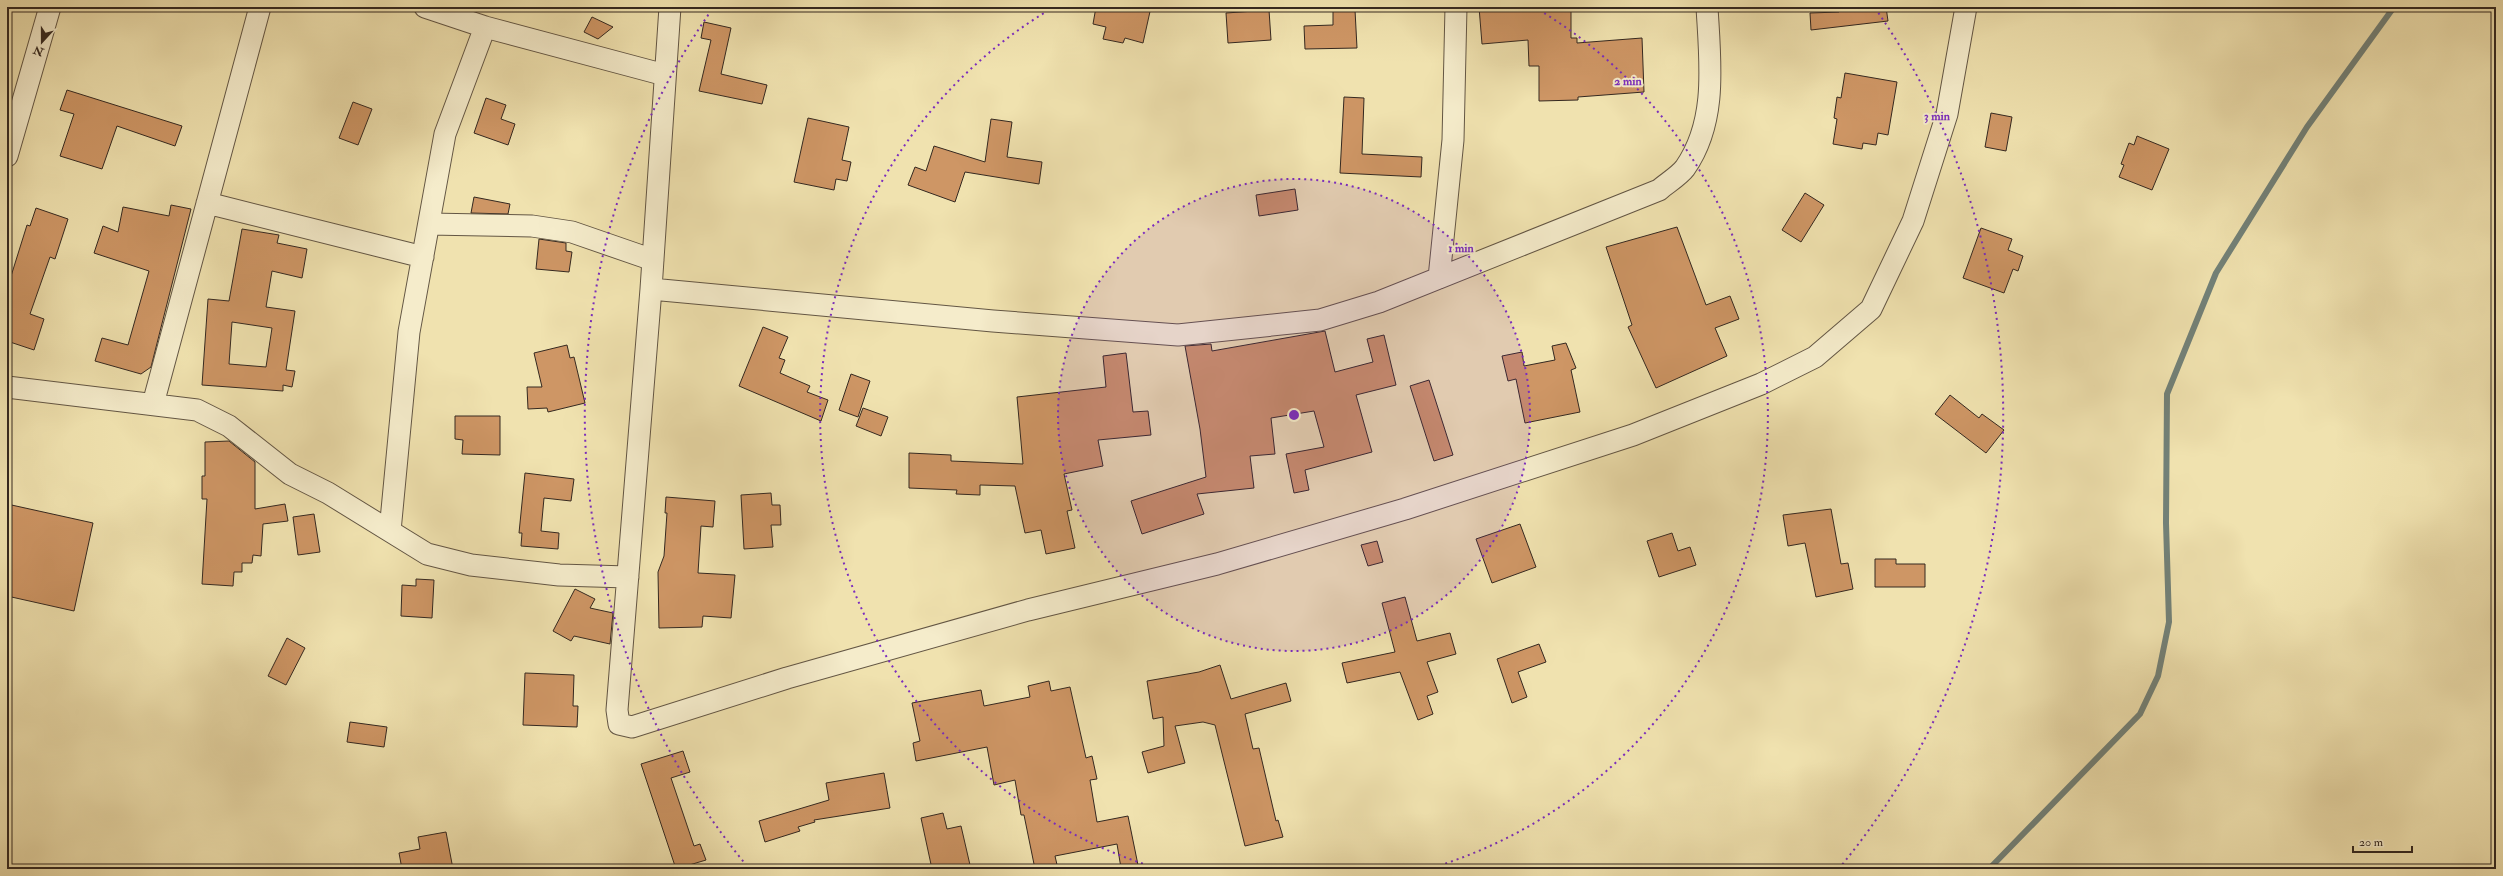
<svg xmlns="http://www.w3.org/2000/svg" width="2503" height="876" viewBox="0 0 2503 876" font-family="'IM FELL Double Pica',serif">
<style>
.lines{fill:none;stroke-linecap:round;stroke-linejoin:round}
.stream{stroke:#728178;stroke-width:6}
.building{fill:#ce9665;stroke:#342820;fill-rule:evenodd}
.street-casing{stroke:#635644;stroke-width:23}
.street{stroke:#f5eccb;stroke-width:21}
.ring{fill:none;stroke:#7b2cbf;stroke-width:2;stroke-dasharray:2 4}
.centre{fill:#7b2cbf;stroke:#f5eccb;stroke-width:2}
.ring-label{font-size:12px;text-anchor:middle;font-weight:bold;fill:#7b2cbf;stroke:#f5eccb;stroke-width:4;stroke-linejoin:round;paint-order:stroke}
</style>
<rect width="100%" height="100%" fill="#f0e2af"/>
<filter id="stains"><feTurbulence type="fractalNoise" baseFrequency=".005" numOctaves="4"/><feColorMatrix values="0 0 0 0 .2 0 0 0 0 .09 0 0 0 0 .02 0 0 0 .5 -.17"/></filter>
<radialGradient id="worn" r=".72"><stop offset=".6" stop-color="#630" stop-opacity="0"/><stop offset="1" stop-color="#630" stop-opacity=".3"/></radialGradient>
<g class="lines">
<!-- stream -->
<path class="stream" d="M1989 869 2140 714 2158 676 2169 622 2166 523 2167 394 2216 273 2307 127 2394 7"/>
</g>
<!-- building -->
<path class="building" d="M1096 7H1151L1143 43 1125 38 1123 43 1103 39 1106 27 1093 24Z
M1479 7H1571V38H1577V43L1642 38 1644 92 1578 97V100L1539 101V66H1529L1528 40 1482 44Z
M1838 7H1886L1888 21 1811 30 1810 13 1839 12Z
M1269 10 1271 40 1228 43 1226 13Z
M1333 10H1355L1357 48 1305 49 1304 26 1333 25Z
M592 17 613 27 598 39 584 32Z
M704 22 731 28 721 74 767 85 762 104 699 91 711 40 701 38Z
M1845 73 1897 82 1888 135 1878 133 1876 145 1863 143 1862 149 1833 144 1837 119 1834 118 1837 97 1841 98Z
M67 90 182 126 175 146 117 126 102 169 60 156 74 114 60 110Z
M1344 97 1364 98 1362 154 1422 157 1421 177 1340 173Z
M486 98 506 105 501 119 515 124 508 145 474 133Z
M353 102 372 109 358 145 339 138Z
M1991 113 2012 117 2006 151 1985 147Z
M808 118 849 127 842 160 851 162 847 181 836 179 834 190 794 182Z
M991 119 1012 122 1007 157 1042 162 1039 184 965 172 955 202 908 185 915 167 926 171 934 146 985 162Z
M2137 136 2169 149 2152 190 2119 177 2124 165 2121 164 2129 143 2134 145Z
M1295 189 1298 210 1259 216 1256 195Z
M1805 193 1824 205 1801 242 1782 230Z
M474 197 510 204 508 214 471 213Z
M171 205 191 209 151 367 141 374 95 361 102 338 128 345 149 271 94 253 103 226 118 232 123 207 169 216Z
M36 208 68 219 55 259 50 257 30 314 44 319 34 350 7 341V289L27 225 30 226Z
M1677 227 1706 305 1730 296 1739 319 1715 328 1727 356 1656 388 1628 327 1632 325 1606 247Z
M1981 228 2012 239 2008 250 2023 256 2018 271 2013 269 2004 293 1963 278Z
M242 229 279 235 277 243 307 249 302 278 272 271 266 307 295 311 286 370 295 371 292 387 283 385V391L202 385 208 299 229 301ZM232 322 272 328 266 367 229 364Z
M539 239 566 243V251L572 252 569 272 536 269Z
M763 327 788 337 779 358 785 360 780 373 810 386 807 392 828 400 821 421 739 386Z
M1325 331 1335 372 1373 362 1367 339 1384 335 1396 385 1356 395 1372 452 1305 470 1309 490 1294 493 1286 454 1324 447 1314 411 1271 418 1275 454 1250 456 1254 488 1197 494 1204 514 1142 534 1131 501 1206 477 1200 429 1185 346 1211 344 1212 351Z
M1566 343 1576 368 1571 370 1580 412 1525 423 1516 379 1508 381 1502 356 1522 352 1524 366 1555 360 1552 346Z
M567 345 570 358 574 357 585 403 548 412 547 408 528 409 527 387H542L534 353Z
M1126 353 1133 412 1148 411 1151 435 1098 440 1103 466 1064 474 1072 510 1067 511 1075 548 1046 554 1041 530 1025 533 1015 486 980 485V495L956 494 957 490 909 488V453L951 455V461L1023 464 1017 397 1106 387 1103 356Z
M851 374 870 381 858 417 839 410Z
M1429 380 1453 455 1434 461 1410 386Z
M1950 395 1979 418 1982 414 2004 430 1986 453 1935 414Z
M863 408 888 417 881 436 856 426Z
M455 416H500V455L462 454 463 440 455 439Z
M229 441 255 462V509L285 504 288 521 263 524 261 556 253 555 252 563H242V572H234L233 586 202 584 207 499H202V476H205V442Z
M525 473 574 479 571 501 544 498 541 531 559 533 558 549 521 546 522 533H519Z
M771 493 772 505H780L781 525H771L773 547 744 549 741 495Z
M666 497 715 501 713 527 701 526 698 573 735 575 731 618 703 616 702 627 659 628 658 572 664 556 667 513H665Z
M7 504 93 523 74 611 7 596Z
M1831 509 1841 564 1848 563 1853 589 1816 597 1805 543 1788 546 1783 515Z
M314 514 320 552 298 555 293 517Z
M1520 524 1536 567 1492 583 1476 539Z
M1672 533 1678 551 1690 547 1696 565 1659 577 1647 541Z
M1377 541 1383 562 1368 566 1361 545Z
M1875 559H1896V564H1925V587H1875Z
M416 579 434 580 432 618 401 616 402 585 416 586Z
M575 589 595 599 590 608 613 613 610 644 574 636 571 641 553 631Z
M1405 597 1417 641 1450 633 1456 654 1427 662 1438 692 1427 696 1433 714 1418 720 1400 672 1347 683 1342 663 1395 652 1382 603Z
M287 638 305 648 286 685 268 676Z
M1539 644 1546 662 1518 672 1527 697 1512 703 1497 659Z
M1220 665 1231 699 1286 683 1291 701 1245 714 1253 749 1259 748 1276 821 1278 820 1283 837 1245 846 1215 725 1203 722 1175 726 1185 763 1148 773 1142 752 1164 746 1163 717 1153 719 1147 681 1199 672Z
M525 673 574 675 573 706H578L577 727 523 725Z
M1049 681 1051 691 1070 687 1086 758 1092 756 1097 779 1090 780 1097 822 1128 816 1138 865 1121 868 1117 844 1055 856 1058 869H1035L1024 815H1021L1015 780 994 785 987 747 916 761 913 743 920 741 912 703 981 690 984 706 1030 697 1028 686Z
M350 722 387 727 384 747 347 742Z
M683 751 690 772 671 778 694 846 700 844 706 860 676 869 641 764Z
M884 773 890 808 814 820 815 822 798 827 800 831 765 842 759 821 829 800 826 783Z
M943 813 947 829 961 826 970 865 962 866 963 869H932L921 818Z
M446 832 453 869H402L399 853 420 849 418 837Z"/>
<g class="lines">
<!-- street casing -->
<g class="street-casing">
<path id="street" d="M425 7 485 27 665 75
M670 7 651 289 617 710 619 724 632 727 787 678 1028 610 1217 564 1405 509 1633 435 1761 384 1815 357 1871 309 1913 221 1947 114 1966 7
M7 156 50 7
M207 203 423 257
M429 224 532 226 572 232 653 260
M1439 278 1453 140 1456 7
M651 289 993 321 1178 335 1320 320 1379 302 1659 190C1667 183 1679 176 1685 168 1718 121 1710 61 1707 7
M7 387 197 410 229 426 290 474 328 493 427 554 471 565 559 575 628 577
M153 404 260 7
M390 531 409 332 445 134 485 27"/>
</g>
<!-- street -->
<use href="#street" class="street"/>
</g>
<!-- distance rings -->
<circle cx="1294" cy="415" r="236" fill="#7b2cbf" fill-opacity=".12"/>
<g class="ring">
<circle cx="1294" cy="415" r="236"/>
<path d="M1160 869A473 473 0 0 1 1054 7M1534 7A473 473 0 0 1 1428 869"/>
<path d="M747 866A709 709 0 0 1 713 8M1875 8A709 709 0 0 1 1841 866"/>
</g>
<circle cx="1294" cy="415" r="6" class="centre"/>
<g class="ring-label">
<text x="1628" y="85">2 min</text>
<text x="1937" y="120">3 min</text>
<text x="1461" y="252">1 min</text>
</g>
<!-- margin -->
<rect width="2503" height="876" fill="none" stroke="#f0e2af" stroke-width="24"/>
<rect x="8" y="8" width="2487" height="860" fill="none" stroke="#342820" stroke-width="2"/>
<rect x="12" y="12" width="2479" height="852" fill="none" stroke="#342820"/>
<!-- north arrow -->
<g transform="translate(42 42) rotate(201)" stroke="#f5eccb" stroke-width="3" paint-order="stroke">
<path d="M0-3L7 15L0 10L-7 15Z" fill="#342820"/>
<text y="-6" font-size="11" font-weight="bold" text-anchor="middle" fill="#342820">N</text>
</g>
<!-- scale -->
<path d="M2353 846v6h59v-6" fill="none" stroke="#342820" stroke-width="2"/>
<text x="2359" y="846" font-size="12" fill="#342820" stroke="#f5eccb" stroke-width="3" paint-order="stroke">20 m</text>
<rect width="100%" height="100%" filter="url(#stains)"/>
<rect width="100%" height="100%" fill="url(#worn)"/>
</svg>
